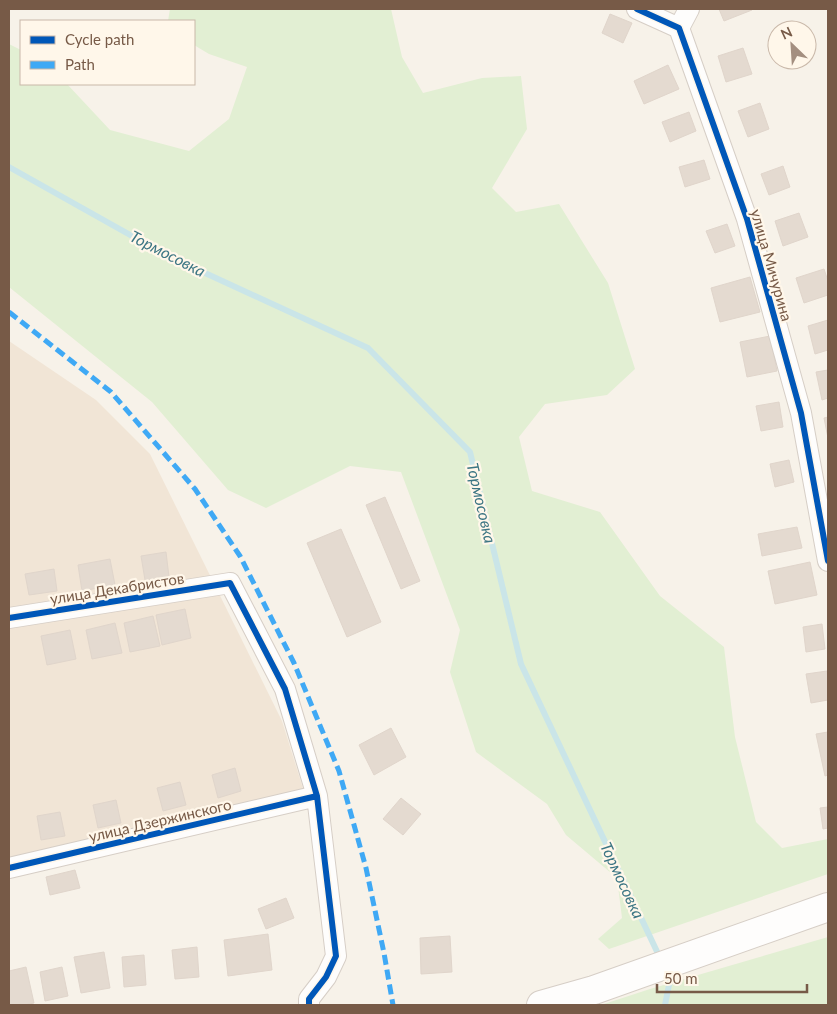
<svg xmlns="http://www.w3.org/2000/svg" width="837" height="1014" viewBox="0 0 837 1014" font-family="Lato,sans-serif">
<style>
.residential{fill:#f1e5d6}
.green{fill:#e2efd3}
.lines{fill:none;stroke-linecap:round;stroke-linejoin:round}
.stream{stroke:#cae5e8;stroke-width:6}
.building{fill:#e4dad0;stroke:#e0d5cb}
.minor-casing{stroke:#d6cec6;stroke-width:22}
.secondary-casing{stroke:#d6cec6;stroke-width:30}
.minor{stroke:#fefdfc;stroke-width:20}
.secondary{stroke:#fefdfc;stroke-width:28}
.quiet{stroke:#3fa9f5;stroke-width:5;stroke-dasharray:10 5;stroke-linecap:butt}
.cycleway-casing{stroke:#fff7ea;stroke-width:9}
.cycleway{stroke:#0057b8;stroke-width:6}
.labels{text-anchor:middle;dominant-baseline:central;stroke-width:4.5;stroke-linejoin:round;paint-order:stroke}
.street-label{font-size:15px;fill:#775a47;stroke:#fff7ea}
.water-label{font-size:16px;font-style:italic;fill:#3d7684;stroke:#fff7ea}
</style>
<rect width="100%" height="100%" fill="#f7f2e9"/>
<!-- residential -->
<path class="residential" d="M9 341 96 400 150 454 282 721 306 798 9 864Z"/>
<!-- green -->
<path class="green" d="M170 9H391L402 57 423 93 482 78 521 76 527 129 492 188 516 212 559 204 608 283 635 369 607 395 545 404 519 437 532 491 600 512 660 596 724 647 735 737 756 822 782 848 828 839V874L609 949 598 939 622 918 617 878 566 835 547 804 476 752 450 672 460 630 401 472 350 466 266 508 228 490 152 402 9 287V44L21 50V84H67L110 130 189 151 229 119 247 67 209 54 194 45V21H168Z
M828 937V1005H601L650 989Z"/>
<g class="lines">
<!-- stream -->
<path class="stream" d="M9 167 166 255 368 348 470 452 521 664 661 960
M665 1005 670 980 666 971"/>
</g>
<!-- building -->
<path class="building" d="M719 9H752V10L724 21Z
M610 14 632 23 623 43 602 33Z
M743 48 752 74 726 82 718 56Z
M668 65 679 89 644 104 634 81Z
M760 103 769 129 748 137 738 111Z
M689 112 696 131 670 142 662 122Z
M704 160 710 179 685 187 679 167Z
M783 166 790 187 769 195 761 174Z
M799 213 808 237 783 246 775 221Z
M727 224 735 246 715 253 706 231Z
M824 269 828 281V295L804 303 796 278Z
M750 277 760 312 720 322 711 288Z
M828 320V350L815 354 808 326Z
M770 336 777 371 747 377 740 342Z
M828 370V398L822 400 816 372Z
M779 402 783 427 761 431 756 406Z
M828 417V438L824 418Z
M789 460 794 482 775 487 770 464Z
M385 497 420 581 401 589 366 505Z
M797 527 802 548 762 556 758 534Z
M341 529 381 622 347 637 307 543Z
M166 552 169 577 145 580 141 556Z
M110 559 115 585 82 591 78 565Z
M810 562 817 595 775 604 768 571Z
M54 569 57 591 29 595 25 574Z
M185 609 191 638 162 645 156 615Z
M153 616 160 646 130 652 124 623Z
M115 623 122 653 92 659 86 630Z
M822 624 825 649 806 652 803 627Z
M70 630 76 659 47 665 41 636Z
M827 671 828 680V700L811 703 806 674Z
M391 728 406 757 374 775 359 745Z
M828 732V775L825 776 816 734Z
M235 768 241 791 218 798 212 775Z
M180 782 186 805 163 811 157 788Z
M401 798 421 814 403 835 383 819Z
M116 800 121 823 98 828 93 805Z
M828 807V828L823 829 820 808Z
M60 812 65 836 41 840 37 816Z
M75 870 80 888 50 895 46 877Z
M286 898 294 918 266 929 258 909Z
M268 934 272 970 228 976 224 940Z
M450 936 452 972 421 974 420 938Z
M197 947 199 977 175 979 172 950Z
M104 952 110 988 81 993 74 957Z
M144 955 146 985 124 987 122 957Z
M26 967 34 1003 25 1005H9V971Z
M62 967 68 996 45 1001 40 972Z"/>
<g class="lines">
<!-- minor casing -->
<g class="minor-casing">
<path id="minor" d="M637 9 679 28 747 219 801 413 828 561
M679 28 689 9
M9 618 230 583 285 689 317 796 336 956 326 977 309 999V1005
M9 868 317 796"/>
</g>
<!-- secondary casing -->
<g class="secondary-casing">
<path id="secondary" d="M541 1005 594 990 828 907"/>
</g>
<!-- minor -->
<use href="#minor" class="minor"/>
<!-- secondary -->
<use href="#secondary" class="secondary"/>
<!-- quiet -->
<path class="quiet" d="M9 312 111 392 195 489 240 556 294 663 339 771 366 868 384 953 393 1005"/>
<!-- cycleway casing -->
<g class="cycleway-casing">
<path id="cycleway" d="M637 9 679 28 747 219 801 413 828 561
M9 618 230 583 285 689 317 796 336 956 326 977 309 999V1005
M9 868 317 796"/>
</g>
<!-- cycleway -->
<use href="#cycleway" class="cycleway"/>
</g>
<g class="labels">
<!-- street labels -->
<g class="street-label">
<text transform="translate(772 265) rotate(74)">улица Мичурина</text>
<text transform="translate(117 588) rotate(-9)">улица Декабристов</text>
<text transform="translate(160 820) rotate(-13)">улица Дзержинского</text>
</g>
<!-- water labels -->
<g class="water-label">
<text transform="translate(168 253) rotate(27)">Тормосовка</text>
<text transform="translate(482 503) rotate(77)">Тормосовка</text>
<text transform="translate(623 880) rotate(65)">Тормосовка</text>
</g>
</g>
<!-- border -->
<rect width="837" height="1014" fill="none" stroke="#775a47" stroke-width="20"/>
<!-- legend -->
<rect x="20" y="20" width="175" height="65" fill="#fff7ea" stroke="#c9b8a9"/>
<rect x="30" y="36" width="25" height="8" fill="#0057b8" stroke="#c9b8a9"/>
<text x="65" y="45" font-size="15" fill="#775a47">Cycle path</text>
<rect x="30" y="61" width="25" height="8" fill="#3fa9f5" stroke="#c9b8a9"/>
<text x="65" y="70" font-size="15" fill="#775a47">Path</text>
<!-- north arrow -->
<g transform="translate(792 45) rotate(335)"><circle r="24" fill="#fff7ea" stroke="#c9b8a9"/>
<path d="M0-4L9 19L0 12L-9 19Z" fill="#a48f80"/>
<text y="-8" font-size="14" font-weight="bold" text-anchor="middle" fill="#775a47">N</text>
</g>
<!-- scale -->
<path d="M657 984v8h150v-8" fill="none" stroke="#775a47" stroke-width="2.5"/>
<text x="664" y="984" font-size="15" fill="#775a47" stroke="#fff7ea" stroke-width="4" paint-order="stroke">50 m</text>
</svg>
